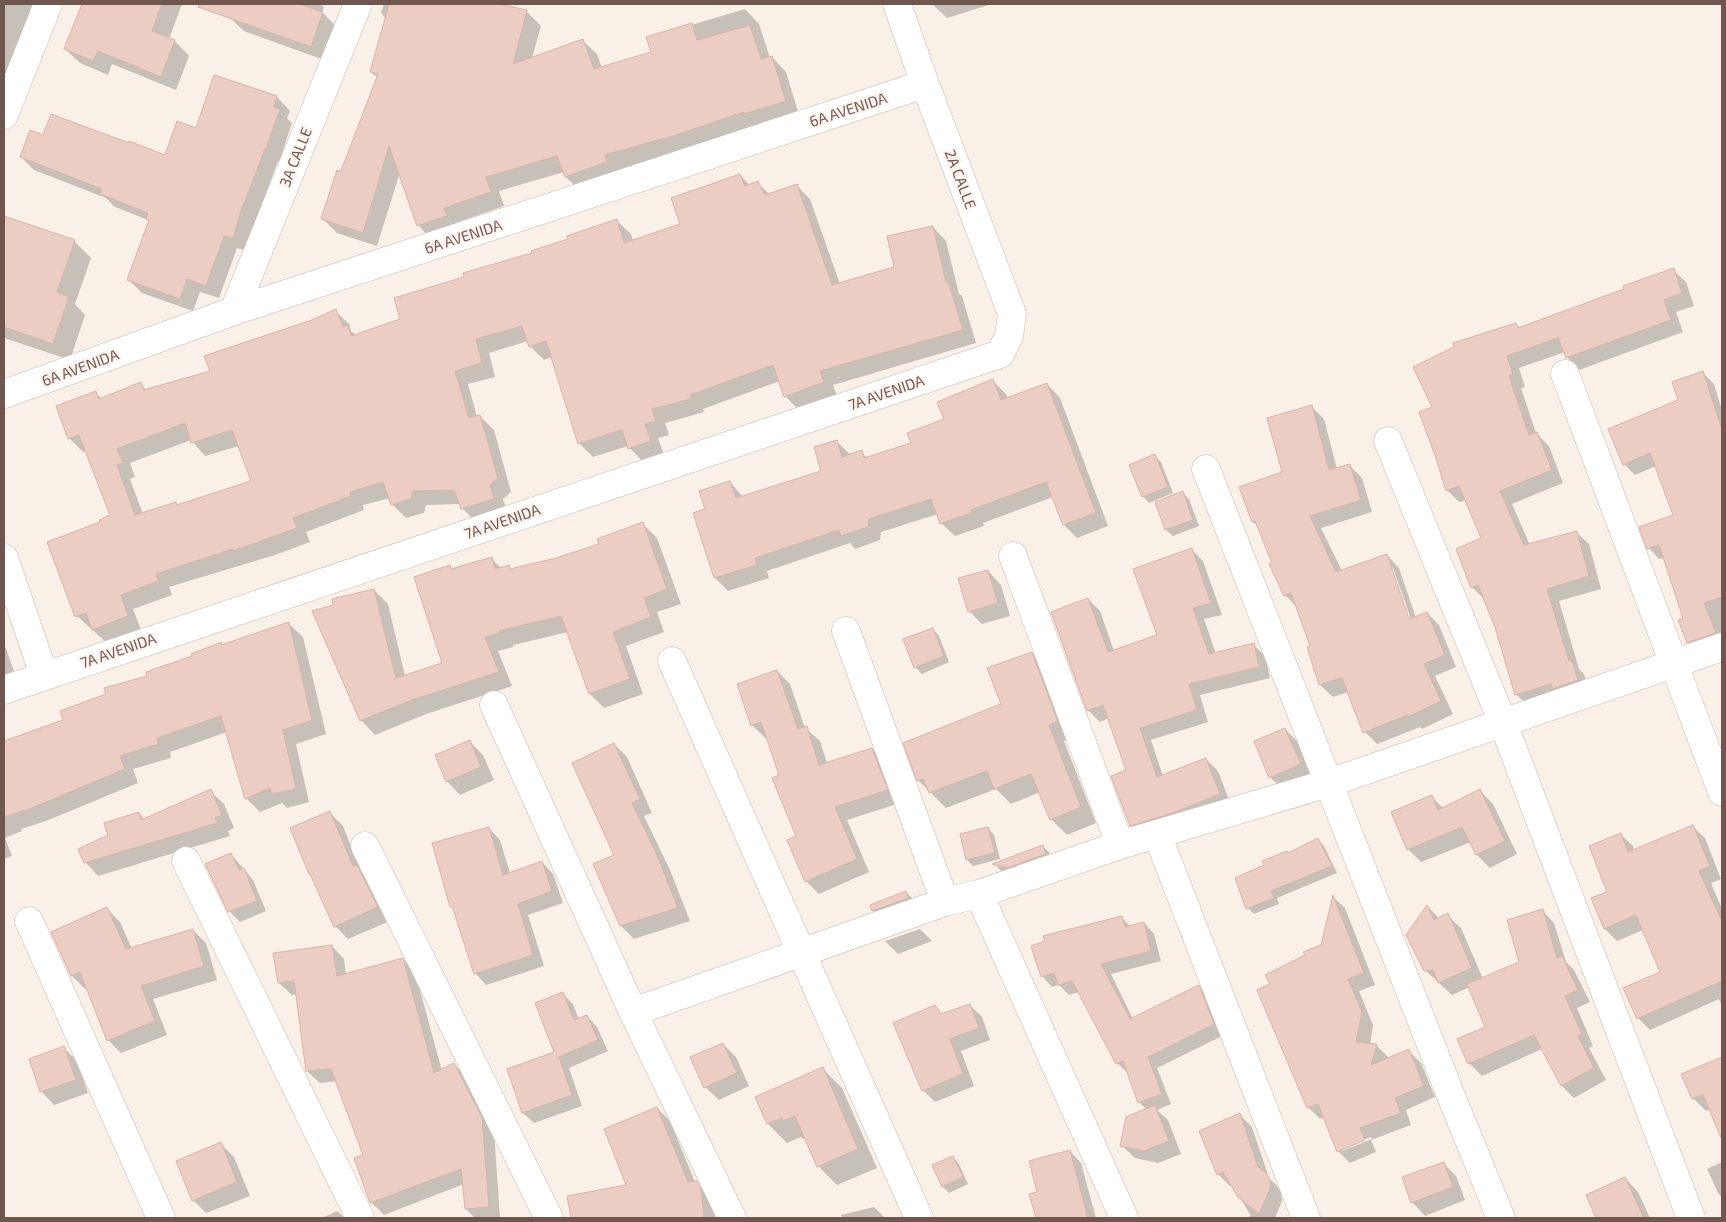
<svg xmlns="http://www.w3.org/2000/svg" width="1726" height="1222" viewBox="0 0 1726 1222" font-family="'Exo 2',sans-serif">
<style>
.shadow{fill:#0003;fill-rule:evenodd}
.building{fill:#ebcdc3;stroke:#dcb2a6;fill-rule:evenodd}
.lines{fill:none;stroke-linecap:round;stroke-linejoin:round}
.minor-casing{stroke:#cab7af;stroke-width:29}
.minor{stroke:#fff;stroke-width:28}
.labels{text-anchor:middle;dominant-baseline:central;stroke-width:4.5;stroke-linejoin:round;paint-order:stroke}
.street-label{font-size:15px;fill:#70564f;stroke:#fdf4ee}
</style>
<rect width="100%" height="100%" fill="#f9f0e8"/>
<!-- shadow -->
<path class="shadow" d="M4 4H39L4 95Z
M100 4H182L169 39 175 41 189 56 176 90 112 64 108 75 80 63 65 49 90 31Z
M235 4H320L324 7 322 12 336 26 324 60 244 31 230 18Z
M384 4H495L527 12 541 26 532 58 582 40 597 54 602 68 653 53 648 38 745 9 759 24 770 58 772 57 786 72 799 115 619 170 621 176 580 191 566 177 564 172 499 191 504 206 458 222 460 230 432 240 418 225 400 172 377 246 337 233 323 219 378 78 371 72 386 19 381 13Z
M932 4H992L947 18Z
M215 77 277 97 290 111 287 118 292 123 279 162 278 161 253 228 247 251 237 248 219 298 200 292 193 311 142 293 128 279 150 221 148 220 115 207 106 198 34 170 21 157 44 136 166 156 197 130Z
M740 175 750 185 758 183 769 194 796 185 810 199 840 284 895 267 933 227 946 241 959 294 962 296 976 343 833 385 837 396 799 410 785 396 780 381 703 409 704 412 665 423 669 435 658 438 664 455 643 462 628 446 593 457 579 443 552 357 544 360 530 346 528 341 489 353 495 377 468 384 477 417 480 416 494 430 511 492 503 499 507 513 476 522 462 508 460 504 426 505 424 513 406 518 392 504 390 498 363 505 364 510 306 532 310 542 275 555 169 587 172 595 133 609 141 630 107 643 77 616 102 523 112 516 86 451 83 452 69 438 96 393 102 399 140 384 148 391 211 372 335 311 349 324 351 331 356 335 401 319 466 278 533 254 617 221 631 234 633 241 682 225ZM191 440 205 456 239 446 252 482 179 506 176 504 143 514 130 479 135 477 130 463Z
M4 217 74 241 91 258 75 304 85 315 70 360 4 338Z
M1673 270 1686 282 1694 306 1676 312 1683 332 1579 370 1567 357 1565 352 1519 368 1525 387 1521 388 1536 433 1549 446 1563 483 1512 504 1530 545 1576 532 1589 544 1601 589 1559 601 1579 669 1584 674 1590 693 1528 706 1516 694 1496 627 1485 600 1472 587 1483 539 1467 500 1459 502 1447 490 1434 407 1516 324 1521 329 1626 290Z
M1703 373 1714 384 1722 410V520L1718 521 1722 536V645L1698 653 1688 642 1685 619 1664 558 1659 559 1649 548 1641 528 1674 516 1656 466 1635 475 1624 464Z
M993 381 1006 394 1008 398 1047 384 1060 398 1108 526 1077 538 1064 525 1053 497 983 523 984 526 955 536 941 523 938 514 881 532 880 540 855 549 850 543 767 571 769 578 728 591 715 578 706 510 730 482 743 497 823 471 837 442 851 455 861 452 867 458 913 444 945 420Z
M1311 406 1324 419 1337 469 1349 465 1362 478 1372 512 1321 528 1342 571 1387 555 1399 568 1416 618 1427 613 1439 625 1456 667 1435 676 1453 714 1422 729 1420 727 1377 744 1365 732 1348 692 1333 697 1320 685 1311 647 1298 608 1285 595 1259 527 1253 522 1241 488 1283 472ZM1391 568H1393L1413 625H1410Z
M1155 456 1161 462 1173 493 1149 503 1143 496Z
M1183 493 1189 499 1199 526 1173 536 1166 530Z
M642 523 657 538 681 604 657 612 664 632 626 646 643 694 604 708 590 694 568 632 513 645V647L498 651 512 686 426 714 375 735 361 720 335 606 374 590 388 604 405 676 443 663 450 567 453 570 492 559 502 569 509 567 512 569 556 559 600 545Z
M1191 549 1203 561 1222 615 1204 619 1216 654 1253 644 1265 656 1270 678 1200 695 1208 722 1151 740 1163 776 1206 759 1218 771 1231 805 1142 837 1131 825 1127 771 1109 718 1100 722 1088 710V599L1100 611 1114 651 1159 635Z
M988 571 1001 585 1010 616 982 624 969 611Z
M289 624 303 637 326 734 296 744 309 802 287 808 282 803 260 812 246 798 227 732 170 752 171 758 133 769 138 783 46 821 21 829 22 831 5 838 12 856 4 859V742L65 720 107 694 193 657 192 654Z
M933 629 939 636 949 662 922 674 915 667Z
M4 643 14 671 4 675Z
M1031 653 1047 669 1073 737 1064 741 1096 823 1067 835 1051 819 1040 792 1011 804 996 789 946 808 918 780 1002 705Z
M777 671 790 684 805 728 820 741 827 763 872 749 885 762 900 803 847 820 869 872 819 894 806 881 798 836 767 738H765L752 725Z
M1285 729 1298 742 1313 778 1283 790 1270 777Z
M470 742 483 755 494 780 460 795 447 781Z
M614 744 627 757 652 813 644 816 670 870 690 921 634 939 621 926 594 865 616 855Z
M210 791 224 804 234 828 228 831 230 836 98 876 85 862 139 813 145 820Z
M1480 791 1493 804 1517 854 1490 868 1477 855 1471 842 1421 862 1408 849 1432 797 1444 809Z
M330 813 343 826 361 871 370 879 390 921 348 939 335 926Z
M1692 826 1705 838 1721 879 1711 883 1722 909V1007L1719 999 1650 1030 1638 1018 1662 972 1643 930 1617 941 1605 929 1593 899 1608 893 1620 834 1633 846 1634 851Z
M489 828 500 840 510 873 542 862 553 874 563 903 528 915 544 966 486 985 475 973 454 908 451 906Z
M988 828 994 835 1000 859 973 866 967 860Z
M1318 840 1324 846 1337 873 1277 898 1279 904 1254 914 1248 908 1288 854Z
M1042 846 1049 852 1052 860 1014 874 1000 870 995 864Z
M231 854 253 880 266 911 240 922 229 911Z
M906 892 919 905 887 924 873 910Z
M1334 898 1345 908 1375 985 1359 991 1373 1025 1370 1045H1376L1388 1057 1387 1060 1409 1051 1421 1063 1435 1097 1406 1110 1411 1125 1371 1140 1376 1152 1350 1163 1338 1151 1325 1117 1320 1119 1308 1107 1271 985 1306 956 1322 946ZM1371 1137 1372 1139 1342 1151V1148Z
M1428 907 1439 918 1447 915 1461 928 1483 979 1521 963 1542 910 1554 923 1566 962 1574 970 1590 1002 1577 1008 1593 1046 1589 1048 1606 1080 1574 1098 1562 1086 1542 1049 1482 1076 1469 1063 1487 1028 1470 987 1452 995 1425 970Z
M107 909 120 922 132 949 193 930 206 943 217 980 153 999 167 1035 121 1053 108 1040 88 988 85 989 72 976Z
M1121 917 1131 927 1144 923 1154 934 1161 961 1111 974 1133 1019 1198 986 1209 997 1224 1035 1157 1068 1171 1104 1157 1110 1168 1120 1181 1154 1158 1163 1135 1158 1121 1145 1147 1110 1139 1102 1128 1073 1117 1063 1079 992 1069 995 1059 985 1052 987 1042 976Z
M920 929 932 941 898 954 885 941Z
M332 946 344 959 346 974 403 959 415 972 442 1071 454 1064 466 1077 494 1131 500 1218H475L466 1209 464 1184 384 1215 371 1202 365 1155 337 1081 320 1083 307 1071 297 994 292 995 279 983Z
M562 993 573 1004 579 1020 587 1016 597 1027 608 1051 569 1068 582 1106 534 1123 523 1113 508 1070 556 1053Z
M970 1005 982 1017 990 1040 961 1051 974 1086 935 1102 923 1090 935 1007 943 1015Z
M723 1044 736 1057 749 1086 719 1100 705 1087Z
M64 1048 77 1061 88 1093 54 1105 41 1091Z
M1722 1058V1137L1710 1109 1706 1111 1694 1099 1683 1075Z
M823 1069 842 1088 877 1168 837 1185 818 1166 806 1138 803 1139 801 1137 787 1143 768 1124 757 1098Z
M657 1108 670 1121 695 1182 709 1195 713 1203 715 1218H573L569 1197 628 1186Z
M1240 1115 1252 1127 1269 1178 1278 1187 1281 1193 1282 1201 1275 1218H1277H1244L1251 1216 1232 1185 1230 1186 1218 1174Z
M221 1144 234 1157 250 1196 206 1213 193 1200Z
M1070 1151 1081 1163 1096 1218H1037L1031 1195 1039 1193Z
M953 1157 959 1164 968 1184 949 1193 943 1187Z
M1722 1162V1198L1718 1193 1707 1169Z
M1443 1163 1456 1176 1465 1200 1425 1216 1412 1202Z
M1625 1178 1638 1192 1650 1218H1598L1587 1196Z
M874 1207 885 1218H842L841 1215Z
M337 1211 345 1218H322Z"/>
<!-- building -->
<path class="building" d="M82 4H162L152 31 175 40 161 77 98 51 93 61 64 49Z
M199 4H300L323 12 311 47 198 7Z
M389 4H499L527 10 513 64 583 39 594 69 651 52 646 37 692 23 697 40 750 25 761 59 772 56 786 101 744 114V112L676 135 605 155 607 162 565 177 557 156 486 177 491 192 444 208 447 216 417 226 389 146 363 233 321 219 337 170 341 171 378 74 370 72Z
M214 75 277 96 274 107 280 109 266 149H265L240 214 233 238 224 236 206 286 187 279 180 299 127 280 149 220 146 219 148 213 100 194 102 189 20 157 30 130 43 135 51 114 129 143V141L165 155 177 121 196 128Z
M740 174 745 186 758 181 765 195 797 184 832 285 894 267 887 236 933 226 946 282 948 281 963 330 820 371 824 382 784 397 773 365 690 395 691 399 652 409 656 421 645 424 651 441 628 449 622 430 578 444 546 341 529 347 522 326 476 339 482 363 455 371 469 418 480 415 498 478 490 485 494 499 461 509 454 490 413 491 411 499 391 505 383 482 350 492 351 496 293 518 297 528 233 551V549L156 574 159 581 121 595 128 616 92 630 86 613 75 617 47 542 100 522 99 520 110 515 79 435 68 439 56 406 96 391 99 399 141 382 144 390 210 371 204 356 312 320 336 309 343 327 348 325 351 336 400 319 394 298 464 277 463 273 532 253 531 251 568 239 567 236 617 219 624 243 680 224 671 198ZM185 423 191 443 232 430 251 481 177 505 176 502 135 515 117 465 123 463 117 449Z
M4 216 75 240 57 292 69 297 53 344 4 327Z
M1674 268 1682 293 1664 300 1671 320 1566 358 1558 338 1507 356 1513 374 1509 376 1529 435 1537 432 1552 470 1500 491 1524 545 1577 531 1589 576 1547 589 1569 661 1572 660 1578 680 1553 689 1551 684 1515 695 1495 627 1478 585 1471 588 1456 549 1481 538 1459 486 1446 491 1436 458 1419 412 1432 407 1413 367 1454 347 1453 343 1516 323 1518 328 1624 289 1623 286Z
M1703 371 1722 429V597L1704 603 1716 633 1687 643 1678 620 1683 618 1659 545 1647 549 1639 527 1673 515 1650 453 1623 465 1608 429 1678 400 1672 382Z
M993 379 1001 400 1047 383 1096 513 1063 525 1046 482 971 510 972 513 940 524 931 499 869 519 868 527 841 536 839 530 755 558 757 565 714 578 693 513 705 509 699 491 730 481 736 498 821 471 814 447 837 440 842 457 862 450 864 458 911 443 907 433 944 419 937 402Z
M1312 405 1329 470 1350 464 1361 500 1310 516 1336 572 1387 554 1409 619 1427 612 1445 655 1424 664 1441 701 1408 717 1407 715 1363 733 1342 678 1319 685 1307 647 1310 646 1291 593 1284 596 1269 564 1272 563 1255 521 1252 522 1239 487 1282 472 1267 418Z
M1155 454 1168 487 1142 497 1129 465Z
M1183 491 1193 520 1165 530 1155 502Z
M643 522 667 589 644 598 651 617 613 632 630 679 589 694 561 616 499 631 500 633 485 637 499 672 412 700 360 721 312 611 333 605 332 599 374 589 396 678 442 663 414 577 450 565 451 569 492 557 495 569 509 565 510 569 556 558 599 544 597 539Z
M1192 548 1211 603 1193 608 1209 654 1254 643 1259 667 1189 684 1197 710 1140 728 1157 777 1206 758 1220 794 1173 813 1130 826 1111 776 1126 770 1103 705 1087 711 1051 612 1088 598 1108 652 1157 635 1133 569Z
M988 570 998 603 968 612 958 578Z
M289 622 312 720 283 730 296 789 272 794 270 788 245 799 221 716 157 738 158 744 120 756 125 769 32 808 4 817V741L63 720 60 711 106 694 104 688 147 676 146 672 192 656 191 654 222 642 221 645Z
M933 628 944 656 914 668 903 639Z
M1032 652 1058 722 1049 725 1081 807 1050 820 1031 774 994 789 987 771 929 793 923 779 917 781 903 743 1001 704 987 668Z
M777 670 798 729 807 726 819 765 872 748 888 790 835 807 857 859 805 882 787 840 796 836 772 778 779 775 761 722 751 726 737 684Z
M1285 728 1301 764 1269 778 1254 741Z
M470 740 481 767 446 782 435 755Z
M614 743 640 799 632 803 657 855 678 908 620 926 593 864 614 855 572 763Z
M211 789 222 815 215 818 218 823 84 863 78 849 108 835 104 823 139 812 141 820Z
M1480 789 1505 841 1476 855 1462 827 1407 850 1391 812 1432 795 1438 810Z
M330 811 353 866 357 865 378 907 334 927 310 874H309L290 828Z
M1693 825 1710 866 1699 871 1722 921V981L1637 1019 1623 988 1660 972 1636 915 1604 929 1591 898 1607 892 1589 846 1621 833 1628 852Z
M489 827 503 875 542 861 552 891 518 904 533 955 474 974 452 906 450 907 432 843Z
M988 827 995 853 966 860 960 834Z
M1318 838 1332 866 1271 891 1274 898 1246 909 1235 878 1264 865 1262 861 1287 851 1288 853Z
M1043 845 1046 854 1007 868 992 864Z
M231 853 239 870 244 868 257 901 228 912 205 864Z
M906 891 909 898 872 911 870 905Z
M1333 895 1364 973 1348 979 1362 1012 1356 1042 1377 1044 1371 1065 1409 1049 1424 1086 1395 1098 1401 1113 1360 1128 1365 1140 1337 1152 1318 1104 1307 1108 1257 990 1270 984 1265 975 1305 955 1303 952 1321 945Z
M1427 905 1434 920 1448 913 1472 968 1438 983 1433 970 1424 971 1406 935Z
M107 907 126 949 193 929 204 966 141 986 155 1021 107 1041 80 972 71 976 51 932Z
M1543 909 1557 958 1562 956 1578 990 1565 996 1582 1034 1578 1036 1594 1068 1561 1086 1534 1035 1468 1064 1457 1039 1485 1027 1467 984 1519 962 1507 920Z
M1122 916 1125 927 1144 922 1151 951 1101 964 1130 1019 1199 985 1214 1024 1148 1057 1162 1094 1138 1103 1123 1061 1116 1064 1072 981 1058 985 1054 973 1041 977 1031 946 1045 941 1043 936Z
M332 945 337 976 403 958 434 1073 454 1063 482 1117 489 1207 465 1209 461 1169 370 1203 354 1158 363 1155 331 1069 306 1071 294 981 278 983 273 953Z
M563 992 574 1020 587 1015 598 1040 559 1057 572 1095 522 1113 507 1069 554 1052 535 1003Z
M970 1004 979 1028 950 1039 963 1074 922 1091 893 1023 935 1005 941 1014Z
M723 1043 737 1073 704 1088 690 1057Z
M64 1046 76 1080 40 1092 29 1059Z
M1722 1057V1140L1703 1095 1692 1099 1681 1074Z
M823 1067 858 1149 817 1167 795 1116 783 1121 782 1118 767 1124 755 1097Z
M1155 1105 1169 1141 1144 1151 1120 1146 1126 1117Z
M657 1107 688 1182 697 1181 701 1189 704 1218H571L567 1196 626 1185 604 1129Z
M1240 1113 1258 1167 1266 1173 1270 1180V1189L1259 1214 1238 1197 1223 1172 1217 1175 1199 1131Z
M221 1142 237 1182 192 1201 176 1161Z
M1070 1150 1088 1218H1036L1029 1194 1037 1192 1029 1161Z
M953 1156 963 1177 942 1187 932 1165Z
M1444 1162 1453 1187 1411 1203 1402 1177Z
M1625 1177 1644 1218H1596L1586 1195Z"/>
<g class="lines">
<!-- minor casing -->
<g class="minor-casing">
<path id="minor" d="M4 115 48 4
M234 311 358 4
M1565 374 1722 792
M4 394 234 311 925 84
M1388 441 1503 723 1691 1218
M1206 469 1449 1091 1501 1218
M1013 556 1120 845
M4 558 44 675
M846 631 945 902
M672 661 919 1218
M4 690 1000 354 1009 336 1012 314 925 84 897 4
M494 705 633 1012 732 1218
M1157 834 1306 1218
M365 846 549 1218
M186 861 360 1218
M979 894 1124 1218
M29 921 161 1218
M633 1012 945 902 979 894 1120 845 1329 783 1722 647"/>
</g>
<!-- minor -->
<use href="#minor" class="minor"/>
</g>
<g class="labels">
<!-- street labels -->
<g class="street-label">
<text transform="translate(848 109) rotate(-18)">6A AVENIDA</text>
<text transform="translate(295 157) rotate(-68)">3A CALLE</text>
<text transform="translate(961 179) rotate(69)">2A CALLE</text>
<text transform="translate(463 236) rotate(-18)">6A AVENIDA</text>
<text transform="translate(80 367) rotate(-20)">6A AVENIDA</text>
<text transform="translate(886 392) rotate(-19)">7A AVENIDA</text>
<text transform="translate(502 521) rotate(-19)">7A AVENIDA</text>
<text transform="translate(118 650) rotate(-19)">7A AVENIDA</text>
</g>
</g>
<!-- border -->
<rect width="1726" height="1222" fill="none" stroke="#70564f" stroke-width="10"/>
</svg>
